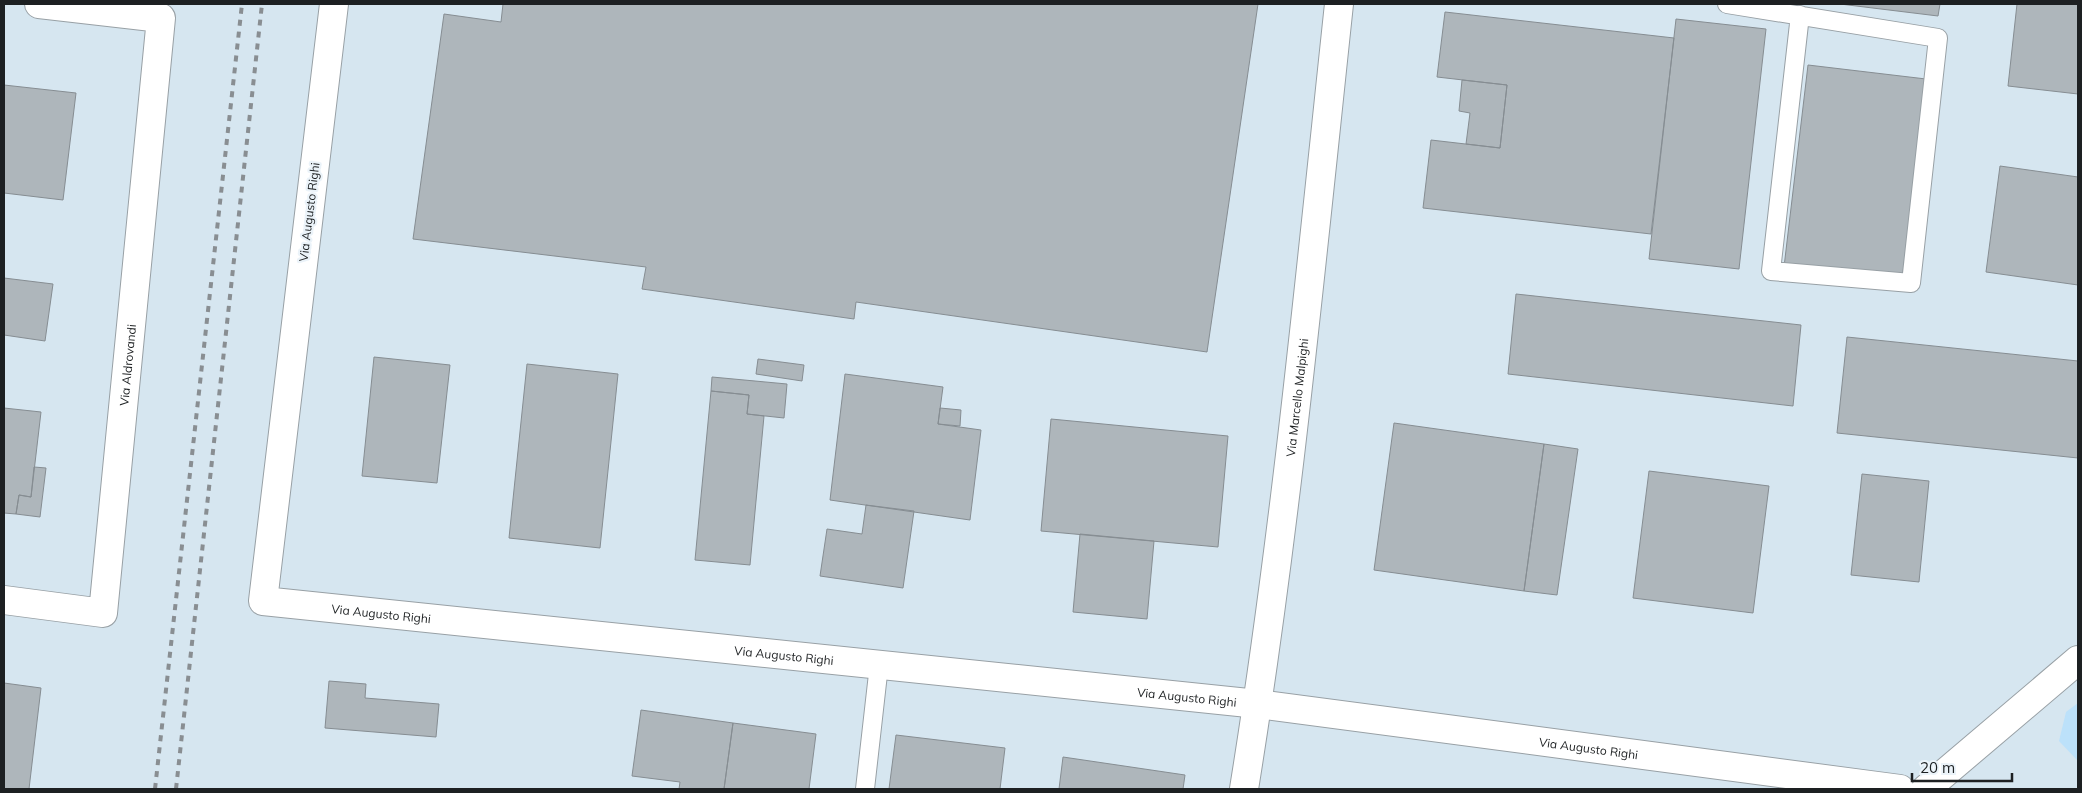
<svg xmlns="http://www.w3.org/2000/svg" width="2082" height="793" viewBox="0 0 2082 793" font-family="Mulish,sans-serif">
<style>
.built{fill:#d6e6f0}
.green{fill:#bce1fa}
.building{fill:#aeb6bb;stroke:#868d92}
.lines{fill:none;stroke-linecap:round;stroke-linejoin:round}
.service-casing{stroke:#98a0a5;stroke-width:20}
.minor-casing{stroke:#98a0a5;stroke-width:30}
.service{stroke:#fff;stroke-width:18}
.minor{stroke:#fff;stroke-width:28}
.rail{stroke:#898e92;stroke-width:4;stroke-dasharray:6 6;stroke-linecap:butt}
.labels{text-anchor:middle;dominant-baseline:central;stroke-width:4.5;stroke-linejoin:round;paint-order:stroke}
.street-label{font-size:12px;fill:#1d2022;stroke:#ebf3f9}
</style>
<rect width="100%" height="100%" fill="#ebf3f9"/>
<!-- built -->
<path class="built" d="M4 4H2078V789H4Z"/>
<!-- green -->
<path class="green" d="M2078 703V761L2059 741 2066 712Z"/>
<!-- building -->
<path class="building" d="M503 4H1258L1207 352 856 302 854 319 642 289 646 267 413 239 444 14 501 22Z
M1840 4H1940L1938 16Z
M2017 4H2078V94L2008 86Z
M1445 12 1674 38 1651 234 1423 208 1431 140 1500 148 1507 85 1437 77Z
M1676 19 1766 29 1739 269 1649 259Z
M1808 65 1926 79 1902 281 1784 267Z
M1462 80 1507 85 1500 148 1466 144 1470 113 1459 111Z
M4 85 76 93 63 200 4 193Z
M2000 166 2078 177V285L1986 272Z
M4 278 53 284 45 341 4 335Z
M1516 294 1801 325 1793 406 1508 374Z
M1847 337 2078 361V458L1837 433Z
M374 357 450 365 437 483 362 476Z
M758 359 804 365 802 381 756 374Z
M527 364 618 374 600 548 509 538Z
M845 374 943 387 938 424 981 430 970 520 830 500Z
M712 377 787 384 784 418 747 414 749 395 711 391Z
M711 391 749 395 747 414 764 416 750 565 695 560Z
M4 408 41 412 31 497 19 495 16 514 4 513Z
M940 408 961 410 960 426 938 424Z
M1051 419 1228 436 1218 547 1041 531Z
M1394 423 1544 444 1524 591 1374 570Z
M1544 444 1578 449 1557 595 1524 591Z
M34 467 46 468 40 517 16 514 19 495 31 497Z
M1649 471 1769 486 1753 613 1633 598Z
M1862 474 1929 481 1919 582 1851 575Z
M866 505 914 511 903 588 820 576 827 529 862 534Z
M1080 534 1154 541 1147 619 1073 612Z
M329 681 366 684 365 698 439 704 436 737 325 728Z
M4 683 41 688 29 789H4Z
M641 710 733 723 724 789H679L680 782 632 776Z
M733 723 816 734 809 789H724Z
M896 735 1005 748 1000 789H889Z
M1063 757 1185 775 1183 789H1059Z"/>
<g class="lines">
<!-- service casing -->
<g class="service-casing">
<path id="service" d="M1727 4 1938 38 1911 283 1771 271 1800 15
M865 789 879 665"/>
</g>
<!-- minor casing -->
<g class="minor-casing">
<g id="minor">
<path id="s1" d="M334 4 263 601 1258 704 1900 789"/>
<path id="s2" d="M4 600 103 613 161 18 39 4"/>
<path id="s3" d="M1244 789C1286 529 1311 266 1339 4"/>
<path d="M1926 789 2078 660"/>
</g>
</g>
<!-- service -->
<use href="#service" class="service"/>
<!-- minor -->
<use href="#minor" class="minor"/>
<!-- rail -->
<path class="rail" d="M155 789 242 4
M176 789 262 4"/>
</g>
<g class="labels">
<!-- street labels -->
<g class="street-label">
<text transform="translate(309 212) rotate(-83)">Via Augusto Righi</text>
<text stroke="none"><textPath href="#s2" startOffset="349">Via Aldrovandi</textPath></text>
<text stroke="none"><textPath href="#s3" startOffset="395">Via Marcello Malpighi</textPath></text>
<text stroke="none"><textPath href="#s1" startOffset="720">Via Augusto Righi</textPath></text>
<text stroke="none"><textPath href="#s1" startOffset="1125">Via Augusto Righi</textPath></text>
<text stroke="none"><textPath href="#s1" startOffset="1530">Via Augusto Righi</textPath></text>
<text stroke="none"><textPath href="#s1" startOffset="1935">Via Augusto Righi</textPath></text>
</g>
</g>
<!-- border -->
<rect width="2082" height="793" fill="none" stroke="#1d2022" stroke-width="10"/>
<!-- scale -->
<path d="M1912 773v8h100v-8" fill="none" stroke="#1d2022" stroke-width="2.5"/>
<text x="1920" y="773" font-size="15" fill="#1d2022" stroke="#ebf3f9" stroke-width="4" paint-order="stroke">20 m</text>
</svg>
